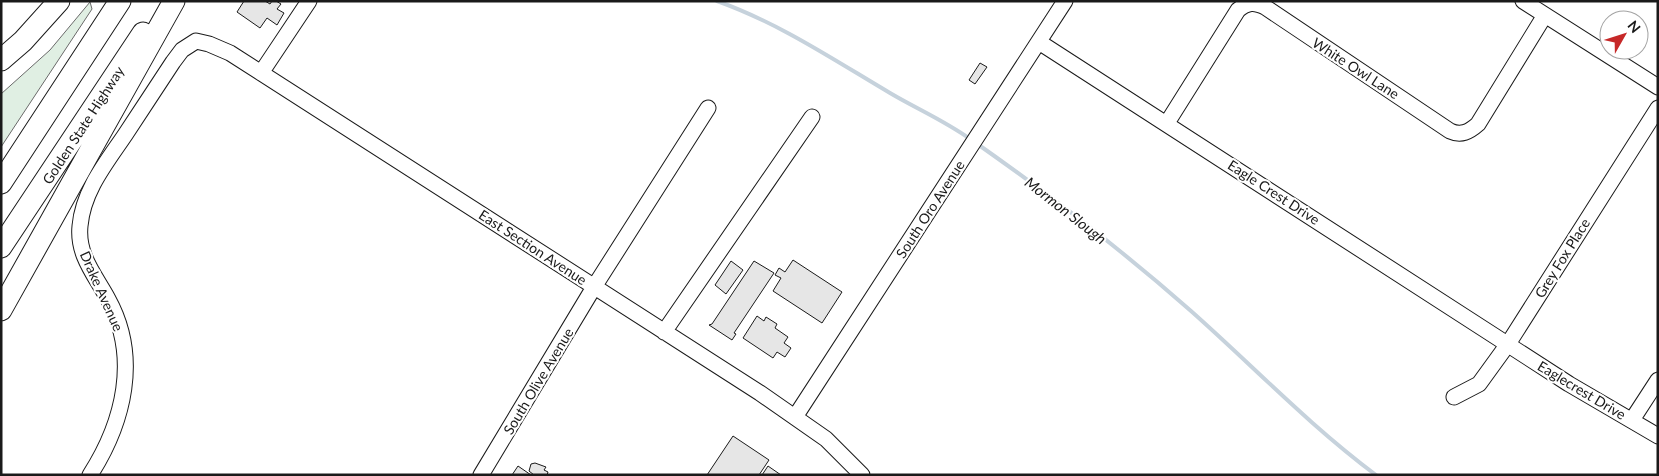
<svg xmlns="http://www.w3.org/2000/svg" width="1659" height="476" viewBox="0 0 1659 476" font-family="Lato,sans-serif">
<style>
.green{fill:#e0efe3;stroke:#6a6a6a}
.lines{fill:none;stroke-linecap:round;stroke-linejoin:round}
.stream{stroke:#c6d2dc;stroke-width:4}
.building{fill:#e6e6e6;stroke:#1a1a1a}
.minor-casing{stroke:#1a1a1a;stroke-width:17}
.highway-casing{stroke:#1a1a1a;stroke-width:23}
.minor{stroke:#fff;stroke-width:15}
.highway{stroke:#fff;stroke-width:21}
.labels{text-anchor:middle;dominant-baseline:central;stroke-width:4;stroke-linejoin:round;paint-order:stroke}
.street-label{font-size:14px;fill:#1a1a1a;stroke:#fff}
.water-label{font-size:15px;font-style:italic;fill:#1a1a1a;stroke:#fff}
</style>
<rect width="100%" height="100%" fill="#fff"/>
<!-- green -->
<path class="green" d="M90 2 92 9 1 147V94L50 50Z"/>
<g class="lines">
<!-- stream -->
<path class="stream" d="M717 1C779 23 834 60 890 93 917 109 945 121 970 139
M976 143C1050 195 1123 251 1191 311 1253 366 1309 425 1376 475"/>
</g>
<!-- building -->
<path class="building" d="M244 1H265L270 4 272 1H276L281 4 277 9 284 13 277 25 267 18 260 28 237 12Z
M980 63 987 67 975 84 969 80Z
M793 260 842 292 822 323 773 291 781 278 775 275 779 268 785 272Z
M731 261 743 270 726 294 715 285Z
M754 261 774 273 734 333 736 334 732 340 709 325 712 324Z
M757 316 764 321 766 317 777 324 775 328 788 337 784 343 791 348 785 357 777 352 773 358 743 338Z
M733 436 769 460 759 475H707Z
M535 463 546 467 544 470 548 472 547 475H534L529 471 531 464Z
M518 466 531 475H512Z
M768 466 781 475H762Z"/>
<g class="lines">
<!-- minor casing -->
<g class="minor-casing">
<path id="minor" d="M1523 1 1658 87
M1039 42 1569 384 1658 436
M261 73 309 1
M1167 123 1238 10C1248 2 1254 2 1265 7L1450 131C1461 136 1469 132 1478 124L1545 15
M664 332 812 117
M1454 397 1479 384 1508 344 1658 108
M795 417 1065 1
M1632 420 1658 380
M90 475C124 422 140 357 108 299 95 275 77 255 80 226 83 191 106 163 125 135 141 111 157 86 173 62L182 50 196 41 209 44 230 53 760 393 826 439 862 475
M481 475 594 287 708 108"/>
</g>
<!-- highway casing -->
<g class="highway-casing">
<path id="highway" d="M1 60 23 41 59 1
M1 183 120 1
M1 247 143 33
M1 310 174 1"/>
</g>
<!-- minor -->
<use href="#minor" class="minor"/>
<!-- highway -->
<use href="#highway" class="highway"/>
</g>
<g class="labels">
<!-- street labels -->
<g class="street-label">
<text transform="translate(1356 68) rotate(33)">White Owl Lane</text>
<text transform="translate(83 125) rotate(-57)">Golden State Highway</text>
<text transform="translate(1274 192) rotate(33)">Eagle Crest Drive</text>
<text transform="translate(930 209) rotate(-57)">South Oro Avenue</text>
<text transform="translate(533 247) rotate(33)">East Section Avenue</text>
<text transform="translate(1562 258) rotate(-58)">Grey Fox Place</text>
<text transform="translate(102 291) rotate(66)">Drake Avenue</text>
<text transform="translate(538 381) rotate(-59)">South Olive Avenue</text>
<text transform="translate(1582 390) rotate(31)">Eaglecrest Drive</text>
</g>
<!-- water labels -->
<g class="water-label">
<text transform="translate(1066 210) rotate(38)">Mormon Slough</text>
</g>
</g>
<!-- border -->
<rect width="1659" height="476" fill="none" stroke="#1a1a1a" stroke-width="5"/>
<!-- north arrow -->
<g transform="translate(1624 35) rotate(51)"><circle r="24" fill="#ffffff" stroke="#a3a3a3"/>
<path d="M0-4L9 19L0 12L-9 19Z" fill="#c62828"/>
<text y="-8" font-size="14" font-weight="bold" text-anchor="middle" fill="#1a1a1a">N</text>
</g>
</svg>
